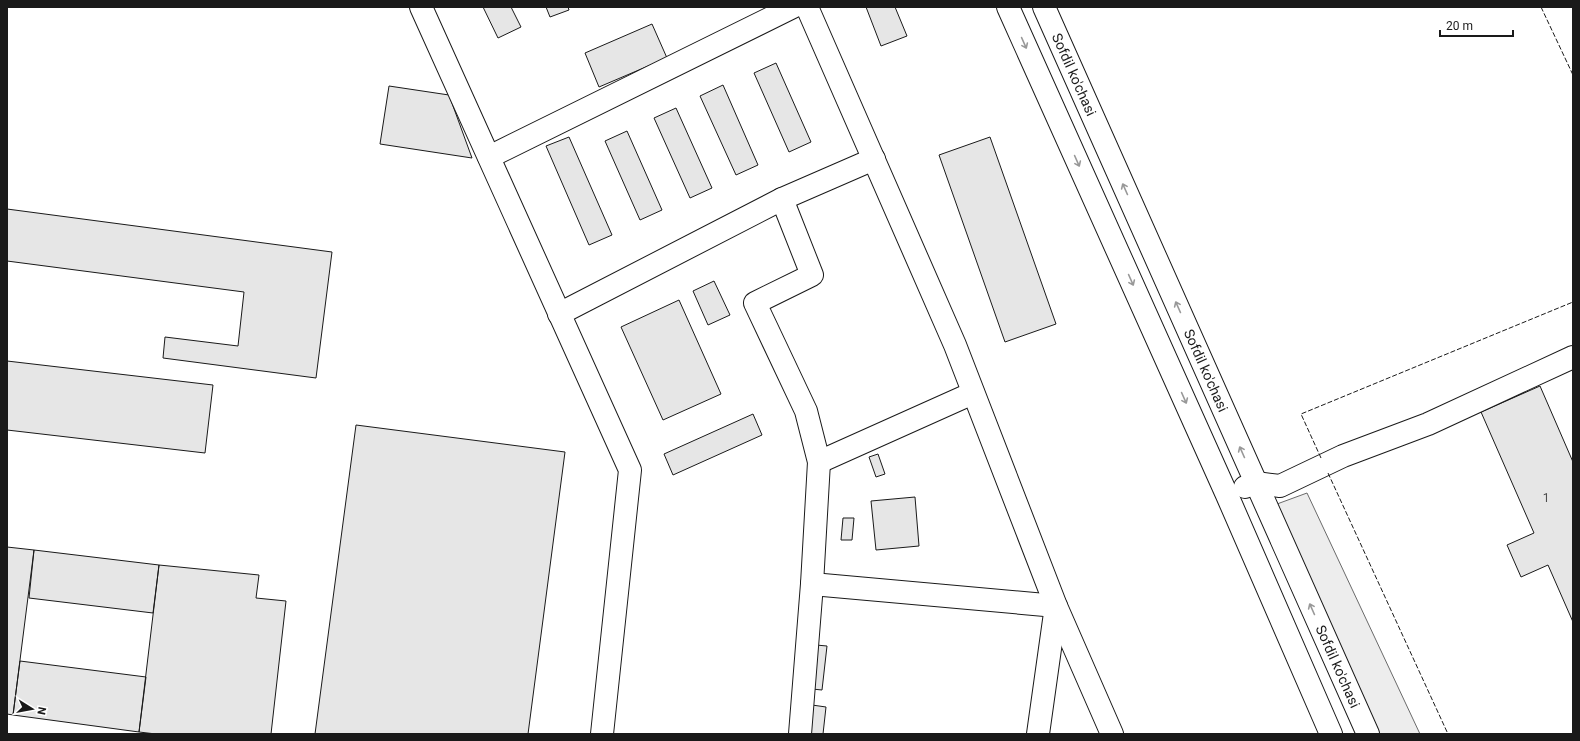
<svg xmlns="http://www.w3.org/2000/svg" width="1580" height="741" viewBox="0 0 1580 741" font-family="Roboto,sans-serif">
<style>
.built{fill:#ededed;stroke:#6a6a6a}
.building{fill:#e6e6e6;stroke:#1a1a1a}
.lines{fill:none;stroke-linecap:round;stroke-linejoin:round}
.minor-casing{stroke:#1a1a1a;stroke-width:24}
.minor{stroke:#fff;stroke-width:22}
.fence{stroke:#1a1a1a;stroke-width:1;stroke-dasharray:5 2;stroke-linecap:butt}
.oneway{stroke:#989898}
.labels{text-anchor:middle;dominant-baseline:central;stroke-width:3;stroke-linejoin:round;paint-order:stroke}
.number-label{font-size:12px;fill:#4d4d4d}
.street-label{font-size:14px;fill:#1a1a1a;stroke:#fff}
</style>
<rect width="100%" height="100%" fill="#fff"/>
<!-- built -->
<path class="built" d="M1307 493 1420 734H1380L1277 504Z"/>
<!-- building -->
<path class="building" d="M483 7H511L521 27 498 38Z
M546 7H568L569 10 550 17Z
M866 7H895L907 36 881 46Z
M652 24 667 58 599 87 585 53Z
M776 63 811 142 789 152 754 73Z
M723 85 758 165 736 175 700 96Z
M389 86 449 95 472 158 380 144Z
M676 108 712 188 690 198 654 118Z
M627 131 662 210 640 220 605 141Z
M569 137 612 235 589 245 546 146Z
M990 137 1056 324 1005 342 939 155Z
M7 209 332 252 316 378 163 358 165 337 238 346 244 292 7 261Z
M714 281 730 315 708 325 693 291Z
M679 300 721 394 663 420 621 327Z
M7 361 213 385 205 453 7 430Z
M1540 386 1573 462V622L1548 565 1521 577 1507 545 1534 533 1481 412Z
M753 414 762 435 673 475 664 454Z
M356 425 565 452 528 734H315Z
M878 454 885 474 876 477 869 457Z
M915 497 919 546 876 550 871 501Z
M843 518H854L852 540H841Z
M7 547 34 550 13 715 7 714Z
M34 550 159 565 153 613 29 598Z
M159 565 259 575 256 598 286 601 271 734H156L139 732Z
M816 645 827 646 822 690 812 689Z
M20 661 146 677 139 732 13 715Z
M812 705 826 707 823 734H809Z"/>
<g class="lines">
<!-- minor casing -->
<g class="minor-casing">
<g id="minor">
<path d="M421 7 630 470 602 734"/>
<path d="M807 7 955 345 1056 606 1112 734"/>
<path d="M1008 7 1227 495 1331 734"/>
<path id="s1" d="M1044 7 1368 734"/>
<path d="M489 157 793 7"/>
<path d="M782 199 812 275 755 303 806 411 819 462 812 584 800 734"/>
<path d="M559 314 782 199 874 159"/>
<path d="M819 462 973 393"/>
<path d="M1245 487 1256 483 1280 486 1343 456 1428 424 1573 357"/>
<path d="M812 584 1056 606 1038 734"/>
</g>
</g>
<!-- minor -->
<use href="#minor" class="minor"/>
<!-- fence -->
<path class="fence" d="M1541 7 1573 75
M1321 458 1301 414 1573 302
M1328 473 1448 734"/>
</g>
<!-- one-way arrows -->
<defs><path id="oneway-shaft" d="M-6 0H5M1.5-3L5.5 0L1.5 3" fill="none" stroke-width="1.6" stroke-linecap="round" stroke-linejoin="round"/></defs>
<g class="oneway">
<use href="#oneway-shaft" transform="translate(1024 43) rotate(66)"/>
<use href="#oneway-shaft" transform="translate(1077 161) rotate(66)"/>
<use href="#oneway-shaft" transform="translate(1125 189) rotate(-114)"/>
<use href="#oneway-shaft" transform="translate(1131 280) rotate(66)"/>
<use href="#oneway-shaft" transform="translate(1178 307) rotate(-114)"/>
<use href="#oneway-shaft" transform="translate(1184 398) rotate(66)"/>
<use href="#oneway-shaft" transform="translate(1242 452) rotate(-114)"/>
<use href="#oneway-shaft" transform="translate(1312 609) rotate(-114)"/>
</g>
<g class="labels">
<!-- number labels -->
<g class="number-label">
<text x="1546" y="498">1</text>
</g>
<!-- street labels -->
<g class="street-label">
<text stroke="none"><textPath href="#s1" startOffset="74">Sofdil ko'chasi</textPath></text>
<text stroke="none"><textPath href="#s1" startOffset="398">Sofdil ko'chasi</textPath></text>
<text stroke="none"><textPath href="#s1" startOffset="722">Sofdil ko'chasi</textPath></text>
</g>
</g>
<!-- border -->
<rect width="1580" height="741" fill="none" stroke="#1a1a1a" stroke-width="16"/>
<!-- north arrow -->
<g transform="translate(32 709) rotate(101)" stroke="#ffffff" stroke-width="3" paint-order="stroke">
<path d="M0-3L7 15L0 10L-7 15Z" fill="#1a1a1a"/>
<text y="-6" font-size="11" font-weight="bold" text-anchor="middle" fill="#1a1a1a">N</text>
</g>
<!-- scale -->
<path d="M1440 30v6h73v-6" fill="none" stroke="#1a1a1a" stroke-width="2"/>
<text x="1446" y="30" font-size="12" fill="#1a1a1a" stroke="#ffffff" stroke-width="3" paint-order="stroke">20 m</text>
</svg>
